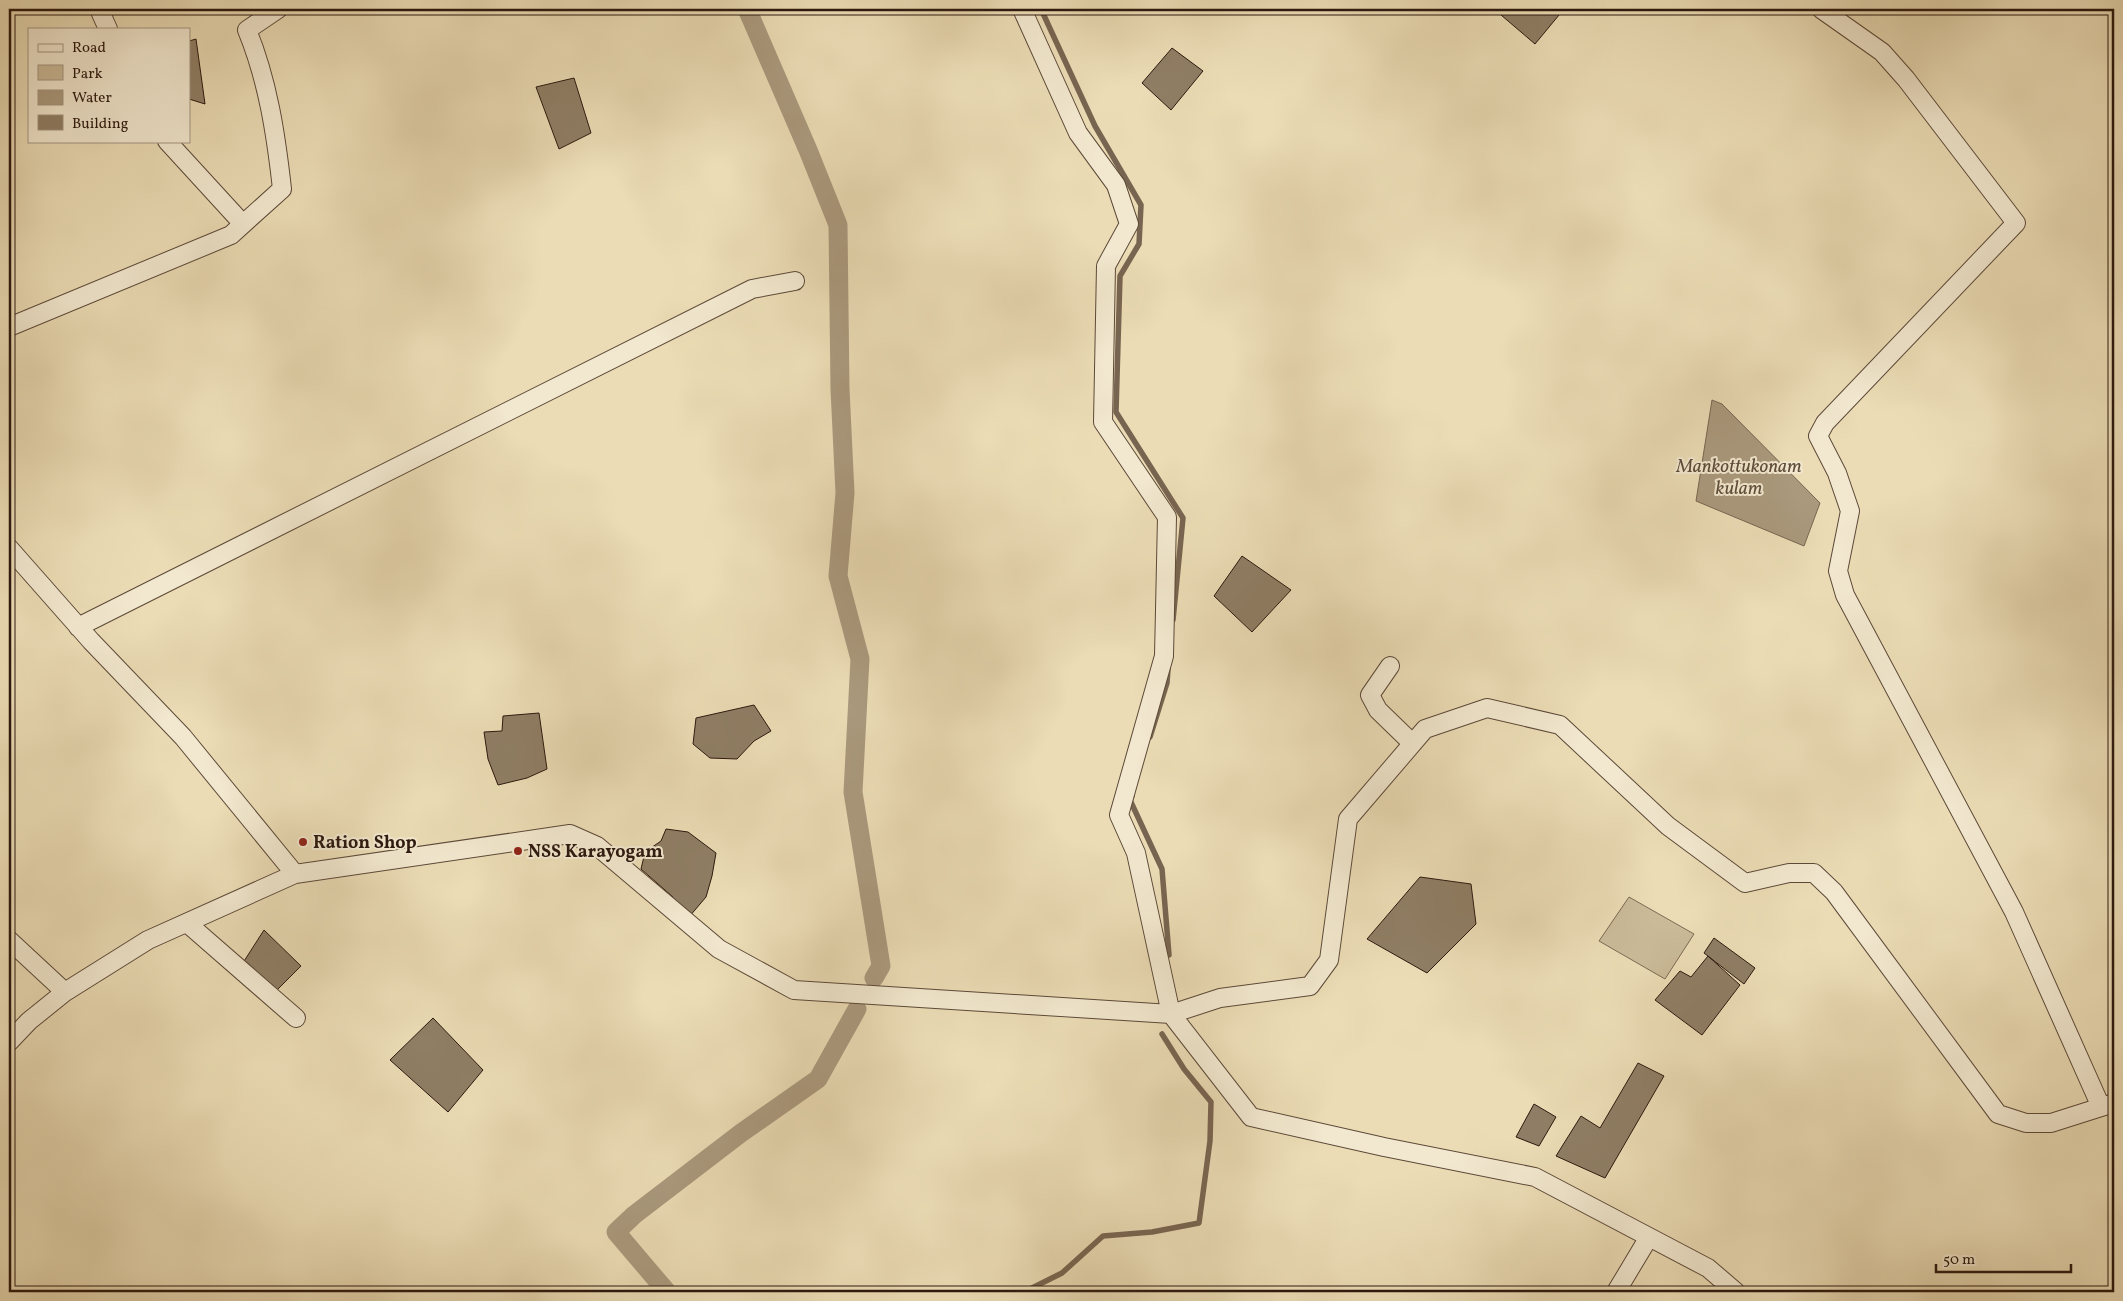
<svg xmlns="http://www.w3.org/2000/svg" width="2123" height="1301" viewBox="0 0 2123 1301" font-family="Vollkorn,serif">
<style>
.green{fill:#cbbb99;stroke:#7c6a54}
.water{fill:#aa997d;stroke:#786551}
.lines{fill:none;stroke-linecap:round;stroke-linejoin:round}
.stream{stroke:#786551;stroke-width:5.5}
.canal{stroke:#aa997d;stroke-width:19}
.building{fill:#8f7e65;stroke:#2c180f}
.minor-casing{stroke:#5c4938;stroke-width:20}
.minor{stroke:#f2e8cf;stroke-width:18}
.poi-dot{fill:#8f2418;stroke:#f2e8cf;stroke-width:2}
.labels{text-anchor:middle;stroke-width:4;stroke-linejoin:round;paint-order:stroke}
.poi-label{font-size:18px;font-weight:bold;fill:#2c180f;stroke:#f2e8cf;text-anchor:start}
.water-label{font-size:19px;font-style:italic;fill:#5e4c3b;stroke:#f2e8cf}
</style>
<rect width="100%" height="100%" fill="#ebdcb5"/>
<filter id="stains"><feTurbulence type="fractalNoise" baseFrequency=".004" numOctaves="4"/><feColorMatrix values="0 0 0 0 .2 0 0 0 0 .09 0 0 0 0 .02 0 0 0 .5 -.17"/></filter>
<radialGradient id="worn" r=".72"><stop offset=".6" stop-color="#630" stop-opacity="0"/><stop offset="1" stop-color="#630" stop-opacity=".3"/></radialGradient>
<path class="green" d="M1629,897l65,37 -29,45 -66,-38z"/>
<path class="water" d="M1712,400l10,4 98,99 -16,43 -108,-45z"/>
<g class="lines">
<path class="stream" d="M1041,9l54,117 46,79 -2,39 -19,32 -4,136 67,106 -10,102
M1150,737l17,-54 1,-14
M1132,796l-2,4 32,69 7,86
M1024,1292l38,-19 41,-37 49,-4 47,-9 11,-82 1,-39 -27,-33 -22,-35"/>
<path class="canal" d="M747,9l61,141 30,75 2,164 5,104 -7,83 22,83 -7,133 28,174 -7,12
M667,1292l-51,-60 18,-17 107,-82 77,-54 39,-70"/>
</g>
<path class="building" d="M1494,9h70l-29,35z
M196,39l9,65 -16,-5v-58z
M1172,48l31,23 -32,39 -29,-27z
M574,78l17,55 -32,16 -23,-62z
M1242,556l49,34 -39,42 -38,-36z
M754,705l17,26 -17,10 -17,18 -27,-1 -17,-14 3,-26z
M539,713l8,56 -20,9 -29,7 -10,-26 -4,-27 18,-1 1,-15z
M666,829l22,3 28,21 -4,23 -6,21 -17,20 -19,-17 3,-3 -32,-28 4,-17 16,-11z
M1420,877l51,7 5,40 -49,49 -60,-34z
M264,930l37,36 -28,28 -34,-25z
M1714,938l41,30 -11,16 -40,-31z
M1708,956l32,29 -38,50 -47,-35 25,-29 11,6z
M433,1018l50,52 -35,42 -58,-52z
M1638,1063l26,13 -59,102 -49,-22 25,-40 19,12z
M1534,1104l22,13 -17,29 -23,-9z"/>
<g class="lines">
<defs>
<path id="minor" d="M99,9l9,20
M1022,9l56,124 38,52 13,39 -23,42 -3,156 64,95 -3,139 -45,159 17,38 35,161 80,103 133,30 151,30 173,91 28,24
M1821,9l61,43 24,27 110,144 -191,200 -7,13 19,37 13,38 -12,60 7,24 169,317 87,195
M167,141l76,83
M9,327l222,-92 51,-46c-6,-54 -14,-108 -35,-159l31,-21
M9,548l82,93 92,96 112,137
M78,627l674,-338 43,-8
M1390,666l-20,29 8,15 34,33
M187,923l109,95
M9,940l56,52
M9,1042l20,-21 36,-29 83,-52 147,-66 275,-40 27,12 122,103 75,41 377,24 49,-16 90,-12 19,-26 19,-141 77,-90 62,-21 73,17 108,101 77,57 44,-10h25l20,19 164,222 28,9h25l63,-20
M1616,1292l33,-55"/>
</defs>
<use href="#minor" class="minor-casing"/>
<use href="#minor" class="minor"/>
</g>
<g class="poi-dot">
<circle cx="303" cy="842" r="5"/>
<circle cx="518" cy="851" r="5"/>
</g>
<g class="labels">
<g class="poi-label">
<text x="313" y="848">Ration Shop</text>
<text x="528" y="857">NSS Karayogam</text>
</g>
<g class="water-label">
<text x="1739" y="472">Mankottukonam<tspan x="1739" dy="22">kulam</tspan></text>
</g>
</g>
<rect width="2123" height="1301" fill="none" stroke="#ebdcb5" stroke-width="30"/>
<rect x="10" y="10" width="2103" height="1281" fill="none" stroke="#2c180f" stroke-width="2.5"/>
<rect x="15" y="15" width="2093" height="1271" fill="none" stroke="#2c180f"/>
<rect x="28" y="28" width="162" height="115" fill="#f2e8cf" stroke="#a39582"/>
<rect x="38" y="44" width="25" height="8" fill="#f2e8cf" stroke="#a39582"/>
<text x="72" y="52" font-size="15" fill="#2c180f">Road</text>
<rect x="38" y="65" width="25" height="15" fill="#cbbb99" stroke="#a39582"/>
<text x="72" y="78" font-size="15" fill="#2c180f">Park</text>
<rect x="38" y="90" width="25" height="15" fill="#aa997d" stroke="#a39582"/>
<text x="72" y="102" font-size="15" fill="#2c180f">Water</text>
<rect x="38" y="115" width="25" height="15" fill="#8f7e65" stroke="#a39582"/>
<text x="72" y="128" font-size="15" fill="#2c180f">Building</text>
<path d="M1936 1264v8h135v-8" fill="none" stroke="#2c180f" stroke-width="2.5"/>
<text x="1943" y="1264" font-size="15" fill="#2c180f" stroke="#f2e8cf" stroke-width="4" paint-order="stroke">50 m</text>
<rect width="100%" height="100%" filter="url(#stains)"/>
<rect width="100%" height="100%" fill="url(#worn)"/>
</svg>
